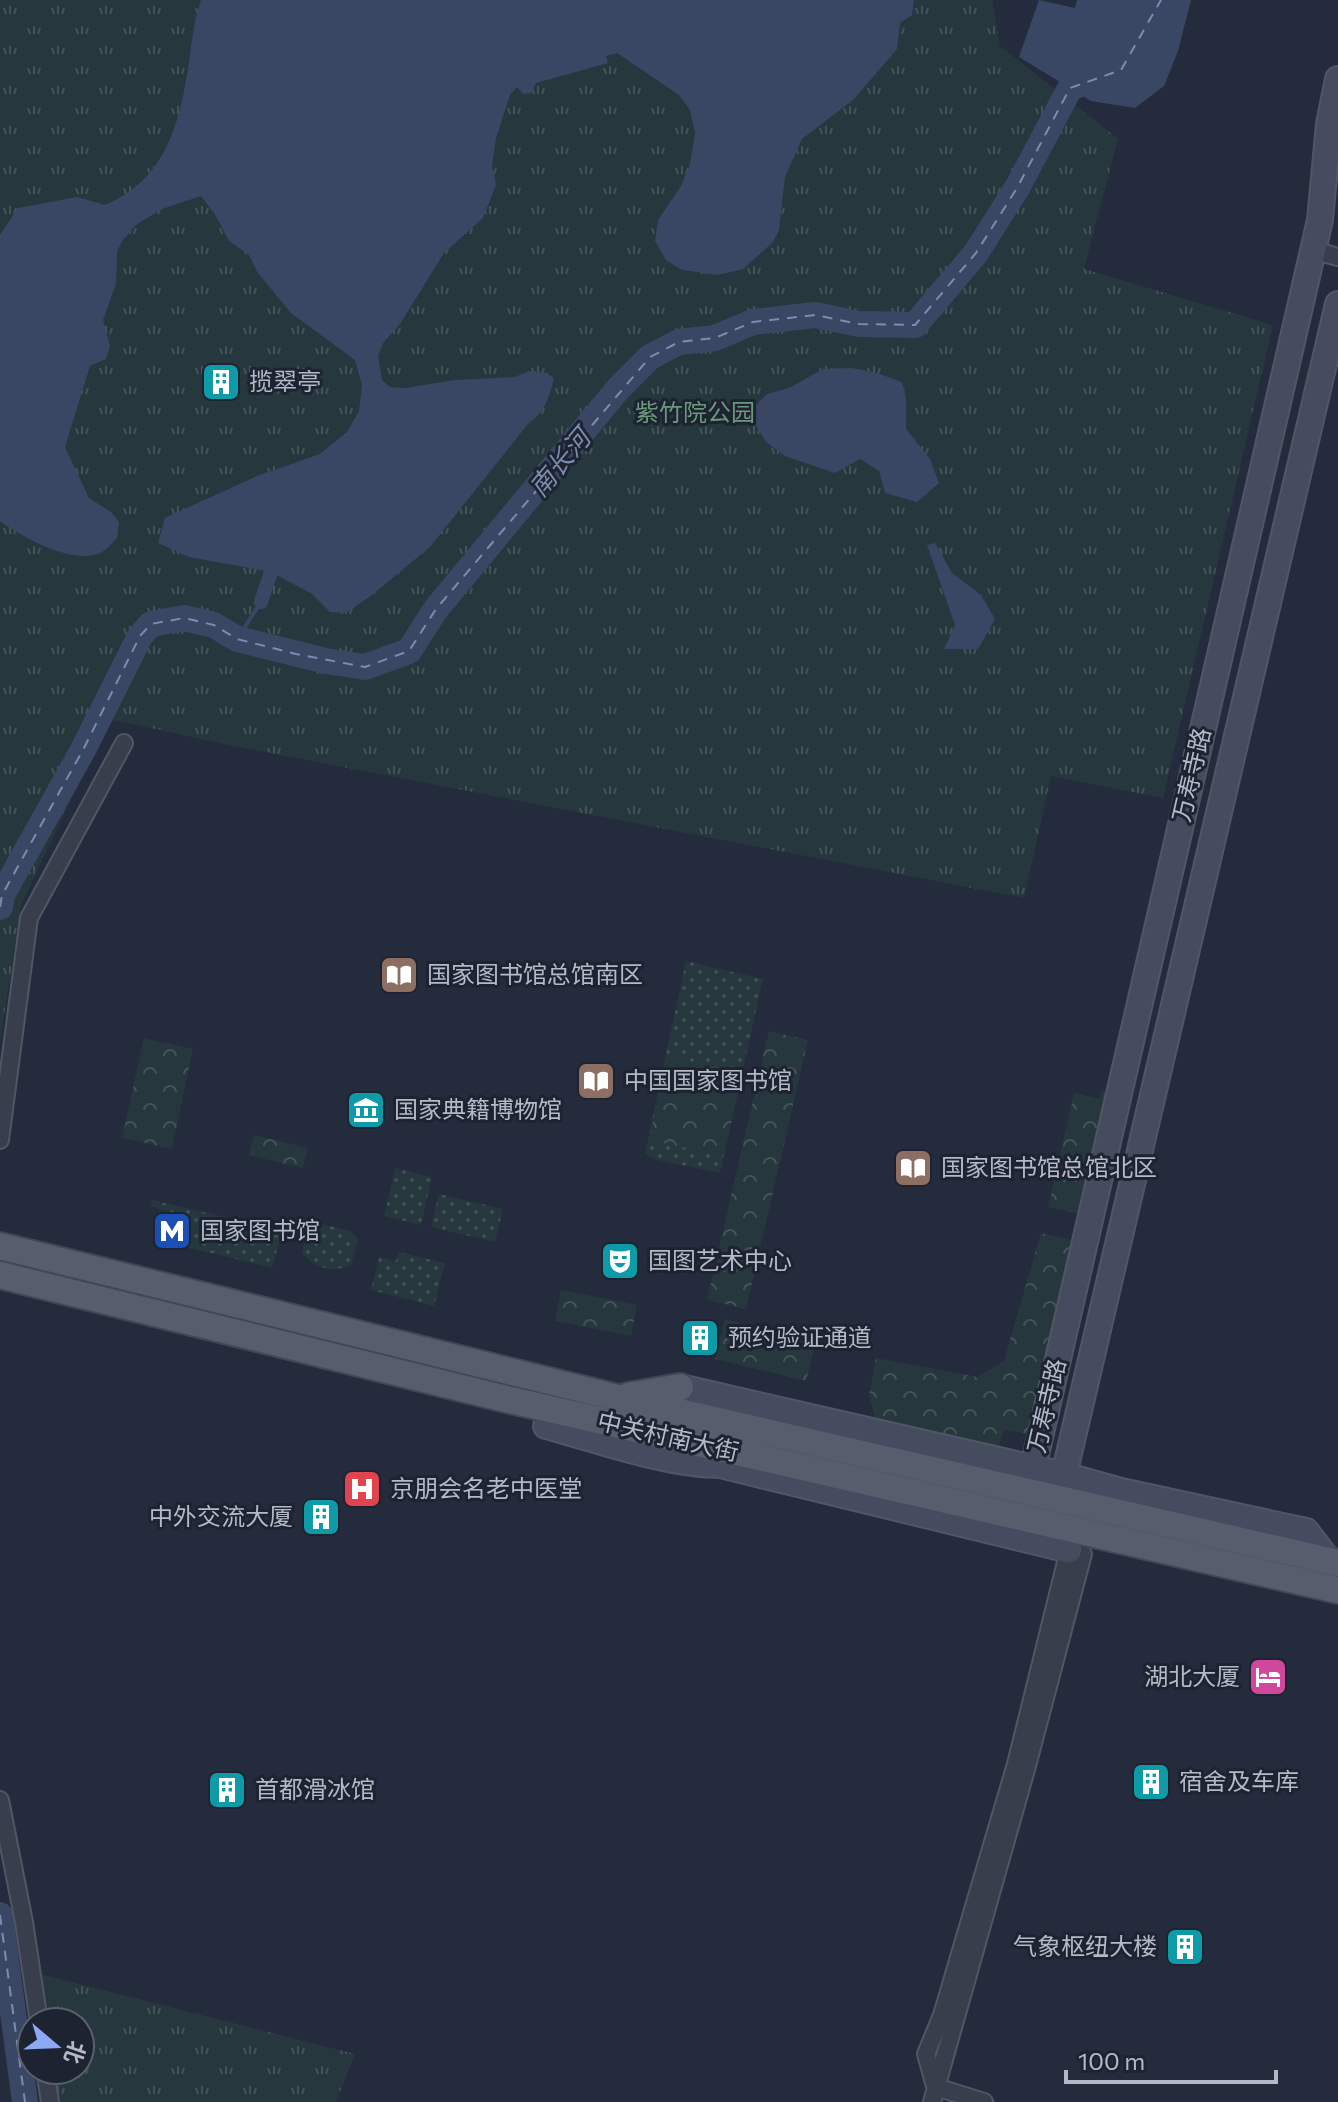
<svg xmlns="http://www.w3.org/2000/svg" width="1338" height="2102" viewBox="0 0 1338 2102" font-family="Commissioner,'Noto Sans SC',sans-serif">
<style>
.grass{fill:url(#grass-dots)}
.forest{fill:url(#forest-crowns)}
.park{fill:url(#park-tufts)}
.water{fill:#394764}
.lines{fill:none;stroke-linecap:round;stroke-linejoin:round}
.stream{stroke:#394764;stroke-width:4}
.canal{stroke:#394764;stroke-width:14}
.river{stroke:#394764;stroke-width:26}
.ferry{stroke:#7c8cae;stroke-width:2;stroke-dasharray:10 8;stroke-linecap:butt}
.street-casing{stroke:#505664;stroke-width:20}
.secondary-casing{stroke:#505664;stroke-width:28}
.primary-casing{stroke:#414755;stroke-width:30}
.street{stroke:#383e4c;stroke-width:16}
.secondary{stroke:#464c5f;stroke-width:24}
.primary{stroke:#565d6c;stroke-width:26}
.labels{text-anchor:middle;stroke-width:6;stroke-linejoin:round;paint-order:stroke}
.poi-label{font-size:24px;fill:#b3b9c7;stroke:#1d2331;text-anchor:start}
.park-label{font-size:24px;fill:#6b987a;stroke:#1d2331}
.street-label{font-size:24px;fill:#b3b9c7;stroke:#1d2331}
.water-label{font-size:26px;font-style:italic;fill:#7c8cae;stroke:#1d2331}
</style>
<defs>
<pattern id="grass-dots" width="8" height="8" patternUnits="userSpaceOnUse" patternTransform="scale(2)"><rect width="8" height="8" fill="#26383d"/><path d="M2 2h.1M6 6h.1" fill="none" stroke="#435358" stroke-width="1.8" stroke-linecap="round"/></pattern>
<pattern id="forest-crowns" width="20" height="18" patternUnits="userSpaceOnUse" patternTransform="scale(2)"><rect width="20" height="18" fill="#26383d"/><path d="M2 6a3 3 0 1 1 6 0M12 15a3 3 0 1 1 6 0" fill="none" stroke="#435358"/></pattern>
<pattern id="park-tufts" width="24" height="20" patternUnits="userSpaceOnUse" patternTransform="scale(2)"><rect width="24" height="20" fill="#26383d"/><path d="M3 7l-1-3M5 7V3M7 7l1-3M15 17l-1-3M17 17v-4M19 17l1-3" fill="none" stroke="#435358"/></pattern>
</defs>
<rect width="100%" height="100%" fill="#242b3c"/>
<path class="grass" d="M686,961l77,18 -43,194 -67,-14 -8,-6z
M395,1168l37,9 -11,48 -37,-9z
M439,1194l64,15 -8,33 -64,-15z
M152,1200l116,27 -1,6 14,3 -9,32 -110,-27 7,-29 -18,-6z
M321,1224l29,7 8,9 -7,25c-19,8 -35,4 -49,-12l5,-23z
M399,1252l46,11 -11,43 -63,-16 8,-33 17,4z"/>
<path class="forest" d="M769,1031l39,9 -62,269 -39,-9z
M144,1038l49,11 -21,100 -50,-11z
M668,1056l74,17 -18,83 -75,-16z
M1102,1090l13,3 -28,122 -39,-8 26,-114 26,6z
M254,1135l54,13 -5,20 -54,-13z
M1041,1233l40,9 -46,193 -31,-5 -8,24 -118,-26 -9,-32 7,-38 102,19 26,-16z
M561,1290l76,15 -6,31 -76,-15z
M725,1319l91,23 -10,39 -91,-22z"/>
<path class="park" d="M0,0h992l8,46 118,93 -34,130 189,56 -110,473 -112,-22 -27,122 -795,-153 -120,-26 -88,186 -21,138z
M40,1974l315,80 -19,48h-283l-3,-32h30v-48h-35z"/>
<path class="water" d="M201,0h713l-2,15 -12,8 -3,26 -43,50 -52,40 -17,38 -6,53 -6,12 -30,27 -25,6 -36,-5 -16,-10 -11,-19 3,-21 23,-34 9,-22 5,-31 -5,-23 -11,-15 -62,-42 -11,3 2,7 -72,20 -5,10 -8,1 -6,-7 -7,8 -14,43 -4,28 4,19 -13,33 -39,35 -44,71 -17,19 -5,13 4,24 8,7 15,1 50,-8 60,-3 14,-6 18,2 7,5c-5,20 -9,34 -26,46l-98,123 -58,48 -26,18 -16,-1 -18,-18 -41,-22 -82,-15 -31,-14 7,-25 92,-42 63,-22 27,-22 12,-21 3,-26 -7,-25 -64,-47 -33,-40 -9,-18 -20,-14 -15,-28 -13,-17 -39,13 -25,15 -15,17 -5,11 -1,32 -13,36 7,26 -4,13 -16,7 -25,81 24,51 22,14 8,10 -2,16c-5,5 -12,14 -19,16 -29,9 -74,-16 -98,-33v-286l18,-27 59,-11 28,8c62,-26 75,-83 84,-143 3,-21 5,-42 12,-62z
M1039,0l36,8 2,-8h114l-13,51 -14,35 -29,22 -44,-7 -72,-44z
M852,368l25,5 25,9 4,16v31l24,30 9,24 -22,19 -32,-9 -6,-22 -19,-12 -25,14 -50,-17 -19,-14 -18,-29 19,-19 22,-6 34,-19z
M935,543l17,30 29,22 14,24 -17,30h-34l11,-24 -28,-80z"/>
<g class="lines">
<path class="stream" d="M237,639l24,-37"/>
<path class="canal" d="M261,602l10,-30
M0,893l2,2"/>
<path class="river" d="M0,907l2,-12 82,-147 56,-112 11,-12 33,-6 30,7 23,14 89,22 39,6 44,-16 27,-42 182,-220 32,-32 29,-15 36,-4 38,-16 62,-7 44,9 56,1 61,-72 41,-65 53,-100 33,-12
M0,1915l25,187"/>
<path class="ferry" d="M0,907l2,-12 82,-147 56,-112 11,-12 33,-6 30,7 23,14 59,15 69,13 44,-16 27,-42 214,-252 29,-15 36,-4 38,-16 62,-7 44,9 56,1 61,-72 41,-65 53,-100 51,-18 40,-70
M0,1915l25,187"/>
<defs>
<path id="street" d="M1313,250l25,7
M0,1140l29,-222 95,-175
M0,1800l24,122 15,100
M45,2070l5,32
M935,2086l-9,-32 16,-39 74,-251 53,-214
M936,2087l48,15
M932,2102l95,-336 56,-212"/>
<path id="secondary" d="M680,1387l384,88 57,16 185,40 24,31
M546,1426c52,14 121,39 174,39l349,85
M1075,1520l-11,-45 274,-1171
M1069,1550l-36,-82 287,-1248 9,-96 9,-45"/>
<path id="primary" d="M0,1246l618,152 720,165
M0,1275l502,123 836,192
M628,1396l52,-9"/>
</defs>
<use href="#street" class="street-casing"/>
<use href="#secondary" class="secondary-casing"/>
<use href="#primary" class="primary-casing"/>
<use href="#street" class="street"/>
<use href="#secondary" class="secondary"/>
<use href="#primary" class="primary"/>
</g>
<defs>
<symbol id="building-square" viewBox="-11 -11 22 22"><rect x="-9" y="-9" width="18" height="18" rx="4" fill="#0f9aa8" stroke="#1d2331"/><path d="M-4-6H4V6H1V3H-1V6H-4ZM-2.5-4.3h1.7v1.8h-1.7ZM.8-4.3h1.7v1.8H.8ZM-2.5-1h1.7V.8h-1.7ZM.8-1h1.7V.8H.8Z" fill="#fff"/></symbol>
<symbol id="library-square" viewBox="-11 -11 22 22"><rect x="-9" y="-9" width="18" height="18" rx="4" fill="#8d6e63" stroke="#1d2331"/><path d="M-6-4Q-3-5.5-.7-3.5V5Q-3 3-6 4ZM6-4Q3-5.5 .7-3.5V5Q3 3 6 4Z" fill="#fff"/></symbol>
<symbol id="museum-square" viewBox="-11 -11 22 22"><rect x="-9" y="-9" width="18" height="18" rx="4" fill="#0f9aa8" stroke="#1d2331"/><path d="M0-6L6-3V-2H-6V-3ZM-5-1h2V3h-2ZM-1-1h2V3h-2ZM3-1h2V3H3ZM-6 4H6V6H-6Z" fill="#fff"/></symbol>
<symbol id="metro-square" viewBox="-11 -11 22 22"><rect x="-9" y="-9" width="18" height="18" rx="4" fill="#1a4fb4" stroke="#1d2331"/><path d="M-5.5 5V-5H-3L0 0L3-5H5.5V5H3V-.5L0 4L-3-.5V5Z" fill="#fff"/></symbol>
<symbol id="theatre-square" viewBox="-11 -11 22 22"><rect x="-9" y="-9" width="18" height="18" rx="4" fill="#0f9aa8" stroke="#1d2331"/><path d="M-5-5.5Q0-4 5-5.5V0Q5 5 0 6Q-5 5-5 0ZM-3.3-2.5H-1v1.5H-3.3ZM1-2.5H3.3v1.5H1ZM-2.8 1Q0 5.5 2.8 1Z" fill="#fff"/></symbol>
<symbol id="hospital-square" viewBox="-11 -11 22 22"><rect x="-9" y="-9" width="18" height="18" rx="4" fill="#e0444e" stroke="#1d2331"/><path d="M-5-5h3v3.5h4V-5h3V5h-3V1.5h-4V5h-3Z" fill="#fff"/></symbol>
<symbol id="hotel-square" viewBox="-11 -11 22 22"><rect x="-9" y="-9" width="18" height="18" rx="4" fill="#d1479c" stroke="#1d2331"/><path d="M-6-4.5h1.5V1H6V5H4.5V3h-9V5H-6ZM-4 0a1.8 1.8 0 1 1 3.6 0ZM.5 0V-2.5h3Q6-2.5 6 0Z" fill="#fff"/></symbol>
</defs>
<g fill-rule="evenodd">
<use href="#building-square" x="199" y="360" width="44" height="44"/>
<use href="#library-square" x="377" y="953" width="44" height="44"/>
<use href="#library-square" x="574" y="1059" width="44" height="44"/>
<use href="#museum-square" x="344" y="1088" width="44" height="44"/>
<use href="#library-square" x="891" y="1146" width="44" height="44"/>
<use href="#metro-square" x="150" y="1209" width="44" height="44"/>
<use href="#theatre-square" x="598" y="1239" width="44" height="44"/>
<use href="#building-square" x="678" y="1316" width="44" height="44"/>
<use href="#hospital-square" x="340" y="1467" width="44" height="44"/>
<use href="#building-square" x="299" y="1495" width="44" height="44"/>
<use href="#hotel-square" x="1246" y="1655" width="44" height="44"/>
<use href="#building-square" x="1129" y="1760" width="44" height="44"/>
<use href="#building-square" x="205" y="1768" width="44" height="44"/>
<use href="#building-square" x="1163" y="1925" width="44" height="44"/>
</g>
<g class="labels">
<g class="poi-label">
<text x="249" y="390">揽翠亭</text>
<text x="427" y="983">国家图书馆总馆南区</text>
<text x="624" y="1089">中国国家图书馆</text>
<text x="394" y="1118">国家典籍博物馆</text>
<text x="941" y="1176">国家图书馆总馆北区</text>
<text x="200" y="1239">国家图书馆</text>
<text x="648" y="1269">国图艺术中心</text>
<text x="728" y="1346">预约验证通道</text>
<text x="390" y="1497">京朋会名老中医堂</text>
<text x="293" y="1525" text-anchor="end">中外交流大厦</text>
<text x="1240" y="1685" text-anchor="end">湖北大厦</text>
<text x="1179" y="1790">宿舍及车库</text>
<text x="255" y="1798">首都滑冰馆</text>
<text x="1157" y="1955" text-anchor="end">气象枢纽大楼</text>
</g>
<g class="park-label">
<text x="695" y="421">紫竹院公园</text>
</g>
<g class="street-label">
<text transform="translate(1192 775) rotate(-77)" y="8">万寿寺路</text>
<text transform="translate(1047 1406) rotate(-77)" y="8">万寿寺路</text>
<text transform="translate(668 1437) rotate(13)" y="8">中关村南大街</text>
</g>
<g class="water-label">
<text transform="translate(560 463) rotate(-50)" y="9">南长河</text>
</g>
</g>
<g transform="translate(56 2046) rotate(109)"><circle r="38" fill="#1d2331" stroke="#595f6d" stroke-width="2"/>
<path d="M0-6L14 30L0 20L-14 30Z" fill="#8ba9f4"/>
<text y="-12" font-size="22" font-weight="bold" text-anchor="middle" fill="#b3b9c7">北</text>
</g>
<path d="M1066 2070v12h210v-12" fill="none" stroke="#b3b9c7" stroke-width="4"/>
<text x="1078" y="2070" font-size="24" fill="#b3b9c7" stroke="#1d2331" stroke-width="6" paint-order="stroke">100 m</text>
</svg>
